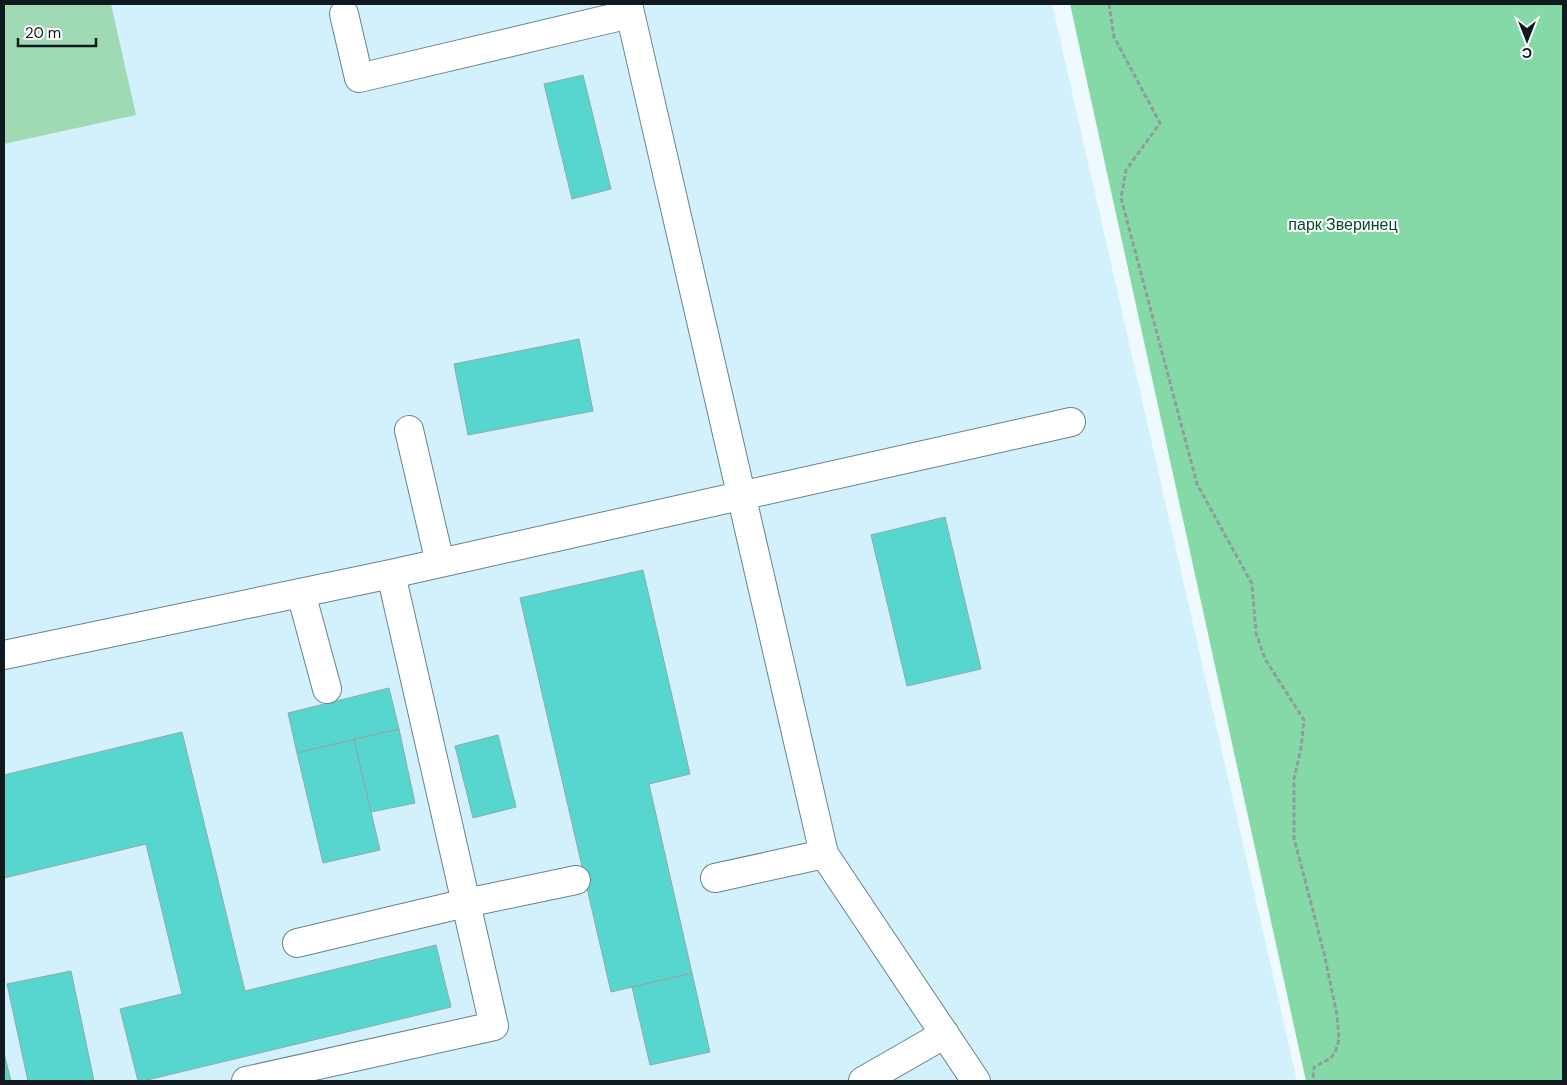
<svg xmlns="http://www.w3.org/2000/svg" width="1567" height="1085" viewBox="0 0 1567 1085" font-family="'DM Sans',sans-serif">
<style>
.built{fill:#d3f1fd}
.green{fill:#a0dab5}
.forest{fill:#84d9a6}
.building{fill:#57d6d0;stroke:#8daba9}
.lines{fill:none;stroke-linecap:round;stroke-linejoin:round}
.minor-casing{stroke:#69828d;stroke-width:30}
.path{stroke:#919ca0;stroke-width:3;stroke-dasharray:5 2.5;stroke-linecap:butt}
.minor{stroke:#fff;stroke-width:28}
.labels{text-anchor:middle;stroke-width:4;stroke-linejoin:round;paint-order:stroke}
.park-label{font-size:16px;fill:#024929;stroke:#fff}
</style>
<rect width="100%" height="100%" fill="#effaff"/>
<path class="built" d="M4,4h1048l245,1077h-1293z"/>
<path class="green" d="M4,4h107l25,111 -132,29z"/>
<path class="forest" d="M1070,4h493v1077h-257z"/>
<path class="building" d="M583,75l28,114 -39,10 -28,-115z
M579,339l14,72 -125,24 -14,-71z
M945,517l36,152 -74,17 -36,-151z
M643,570l47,204 -41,10 43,189 -81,19 -91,-394z
M389,688l10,41 -102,24 -9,-40z
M399,729l16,74 -44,9 -17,-73z
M182,732l63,259 191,-46 15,62 -308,74h-5l-18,-72 62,-15 -36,-150 -142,34v-103z
M498,735l18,72 -43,11 -18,-72z
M354,739l26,111 -57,13 -26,-110z
M71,971l23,110h-66l-21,-97z
M692,973l18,79 -60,13 -18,-78z
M4,1053l7,28h-7z"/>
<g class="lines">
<defs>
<path id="minor" d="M628,4l196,850 152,227
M344,14l15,64 271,-64
M409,430l31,133
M301,593l26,96
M4,655l387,-81 680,-152
M715,878l109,-24
M297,943l169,-40 110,-23
M246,1081l248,-55 -103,-452
M863,1081l82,-47"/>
</defs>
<use href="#minor" class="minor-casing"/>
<path class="path" d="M1109,4l5,33 46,86 -34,47 -5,28 76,286 55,100 4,49 9,26 39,61 -3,28 -7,31v59l30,115 13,62 2,24 -3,11 -5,8 -17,9 -1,14"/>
<use href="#minor" class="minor"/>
</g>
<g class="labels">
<g class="park-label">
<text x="1343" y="230">парк Зверинец</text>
</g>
</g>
<rect width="1567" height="1085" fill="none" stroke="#101a1e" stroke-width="10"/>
<g transform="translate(1527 40) rotate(180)" stroke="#ffffff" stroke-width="4" paint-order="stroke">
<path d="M0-4L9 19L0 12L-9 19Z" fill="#101a1e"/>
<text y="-8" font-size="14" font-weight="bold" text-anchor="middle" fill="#101a1e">С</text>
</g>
<path d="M18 38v8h78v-8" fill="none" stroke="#101a1e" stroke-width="2.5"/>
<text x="25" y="38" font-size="15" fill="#101a1e" stroke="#ffffff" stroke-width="4" paint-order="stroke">20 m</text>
</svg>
